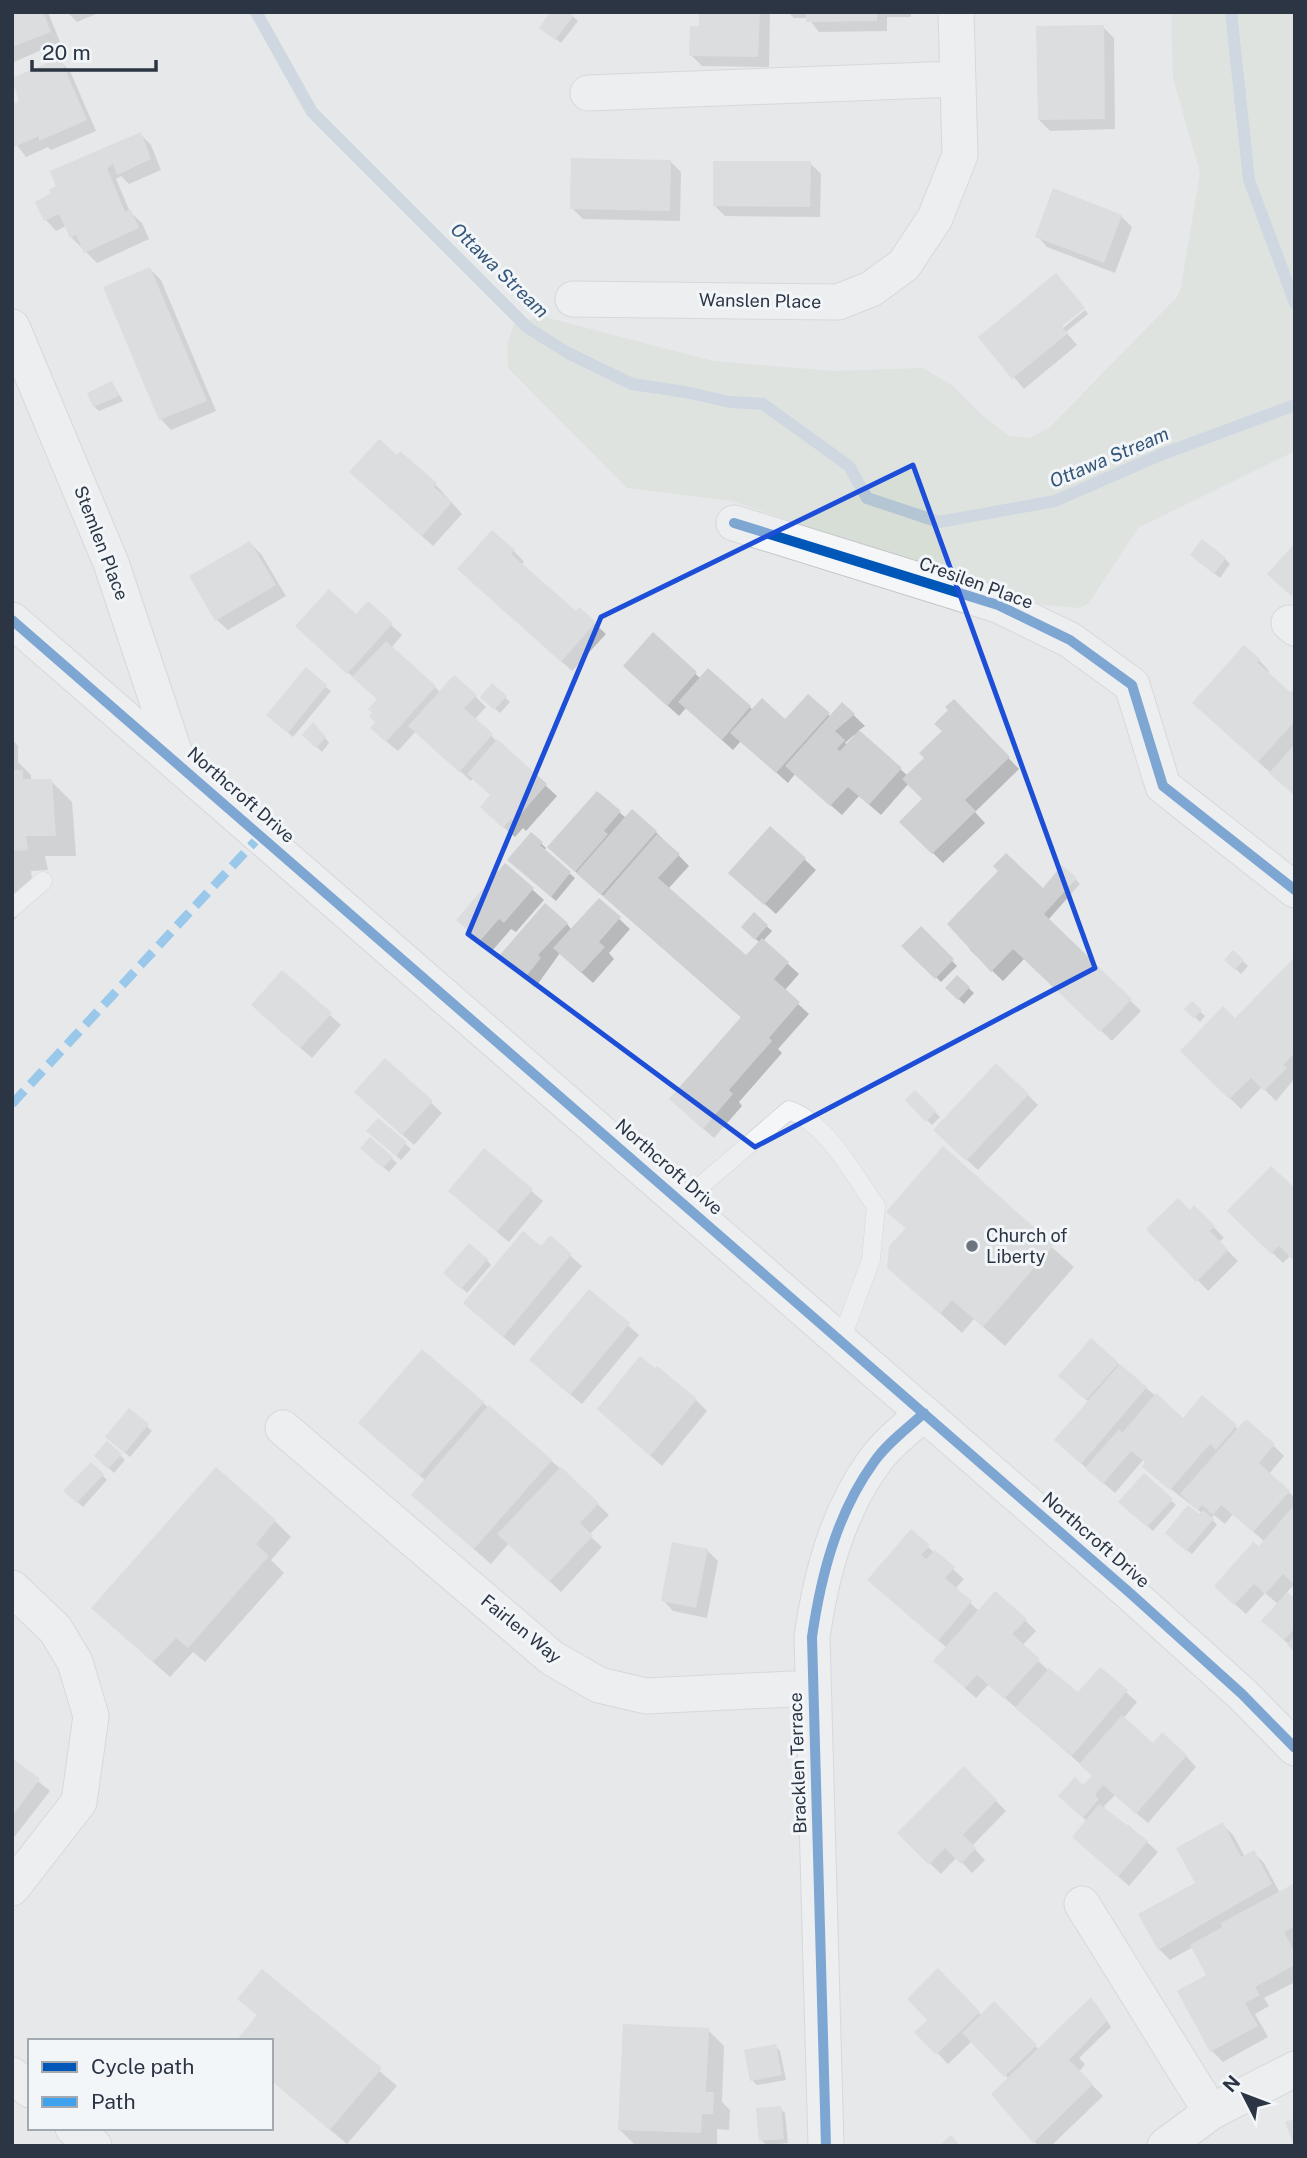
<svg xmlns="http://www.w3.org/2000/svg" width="1307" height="2158" viewBox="0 0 1307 2158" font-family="'Public Sans',sans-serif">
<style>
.green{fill:#d7ded6}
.shadow{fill:#0003;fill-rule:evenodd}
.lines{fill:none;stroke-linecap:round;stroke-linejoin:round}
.stream{stroke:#b4c5d4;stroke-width:12}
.building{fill:#ced0d2}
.lane-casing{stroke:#c4c6c8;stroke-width:19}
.street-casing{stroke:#c4c6c8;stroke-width:37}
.lane{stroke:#f5f6f7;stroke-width:18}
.street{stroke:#f5f6f7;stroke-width:35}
.quiet{stroke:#3ea3ec;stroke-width:9;stroke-dasharray:18 9;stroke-linecap:butt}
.cycleway-casing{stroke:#f3f6f9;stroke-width:15}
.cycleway{stroke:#0057b8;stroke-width:10}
.marked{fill:none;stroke:#1d4ed8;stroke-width:5;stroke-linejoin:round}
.poi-dot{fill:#6c747e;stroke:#f3f6f9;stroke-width:2.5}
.labels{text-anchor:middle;stroke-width:6;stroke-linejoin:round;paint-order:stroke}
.street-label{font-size:18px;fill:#2b3544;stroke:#f3f6f9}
.poi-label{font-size:18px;fill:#2b3544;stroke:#f3f6f9;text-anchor:start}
.water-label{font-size:19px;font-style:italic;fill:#345679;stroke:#f3f6f9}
</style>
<rect width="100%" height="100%" fill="#e6e8ea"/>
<path class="green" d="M1171,12h124v439l-157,77 -49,75 -9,5 -46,-4 -302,-103 -105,-13 -119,-120 -1,-22 7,-22 27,-8 172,45 120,10 90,-3 29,17 31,31 26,20 21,2 20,-11 127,-130 4,-10 19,-114 -27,-94z"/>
<path class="shadow" d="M12,12h36l12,30 -46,20z
M67,12h34l-24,10z
M553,12h15l10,9 -17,22 -20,-16z
M701,12h69l-1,55 -67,-1 -11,-11 9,-27z
M788,12h123v5h-24v14l-68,1 -11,-14h-14z
M1103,27l11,11 1,91 -65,2 -11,-11z
M59,60l11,11 26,60 -45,19 -3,-3 -22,10 -14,-18v-33l9,-4 -9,-22z
M140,134l11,11 10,25 -32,14 -8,-8 -5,3 14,33 12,11 7,16 -52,24 -26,-26 -5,-11 -10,5 -10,-11 7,-26 5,-7z
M671,162l10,10 -1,49 -97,-2 -11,-11z
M810,163l11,11 -1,43 -95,-1 -11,-11z
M1121,216l11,11 -17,46 -68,-26 -10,-11z
M150,269l11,11 55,131 -45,19 -10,-11 -56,-131z
M1085,310l3,4 -22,18 11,13 -53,44 -44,-52 81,-12 2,3z
M112,383l11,18 -24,10 -5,-5z
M362,483l74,2 26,29 -29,32z
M250,543l11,11 25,42 -58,34 -11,-10z
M514,551l10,11 -3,3 55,48 3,-4 27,25 -34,37 -102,-92z
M1225,559l5,5 -10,14 -23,-18z
M368,603l34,32 -11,13 49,44 35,4 11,11 -12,13 83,76 -31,35 -3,-3 -8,9 -22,-19 -1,-23 -19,-17 -2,3 -55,-50 -18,20 -15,-12 -6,-16 2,-23 -71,-63 48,-21z
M653,635l48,44 7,-8 45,39 32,11 23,-25 23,21 11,-13 23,22 -7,5 50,45 19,-18 17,-27 10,-30 65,68 -44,43 10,11 -42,40 -41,-41 23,-23 -16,-16 -28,32 -22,-19 -17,19 -47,-41 -7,9 -47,-42 -8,9 -47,-42 -7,8 -43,-39zM854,735l1,1 -7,9 -3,-2z
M1259,660l10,11 -2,2 23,21 5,-2v103l-90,-81z
M492,685l18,17 -10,11 -18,-16z
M326,687l5,4 -38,46 -20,-17z
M314,724l15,19 -7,9 -18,-17z
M12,739l6,7v16l13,13v6h20l21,21 4,54h-31l3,14 -17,1 3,27 -22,24z
M597,793l29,25 30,14 33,34 -21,23 78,69 14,-15 -17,-16 11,-12 18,16 -9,10 36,33 -15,17 25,23 -31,35 4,4 -43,49 3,4 -28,32 -32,-28 60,-92 -182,-160z
M771,828l45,42 -40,44 -35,-31z
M531,834l15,14 -2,3 31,27 -19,23 -42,-37z
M505,865l39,35 -28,32 -5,-3 -19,22 -23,-20z
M1075,879l5,5 -32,36 93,91 -29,30 -87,-83 -22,23 -33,-31 73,-60z
M599,900l31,29 -21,24 5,6 -21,24 -33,-30 -25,35 -24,-21 56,-43 5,6z
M921,929l36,37 -16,16 -38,-36z
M1234,953l14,13 -7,8 -14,-14z
M1295,961v117l-19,23 -14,-14 -21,22 -59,-58 53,-31z
M957,977l17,16 -10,11 -17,-16z
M1192,1004l13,12 -5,6 -14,-13z
M330,1015l11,10 -29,33 -48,-42z
M385,1060l57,53 -28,32 -47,-42z
M915,1092l25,25 -8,8 -25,-25z
M1028,1095l10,10 -60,65 -32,-29z
M378,1120l33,29 -10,11 -27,-24z
M370,1139l27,24 -8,9 -22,-19z
M484,1151l59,50 -34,41 -48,-40z
M963,1168l111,99 -69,79 -31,-27 -12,14 -73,-66 18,-38 -19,-17z
M1295,1189l-4,66 -8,8 -54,-52z
M1205,1218l19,20 -5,4 19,19 -30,30 -59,-62z
M550,1238l32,28 -68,80 -38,-33z
M487,1260l4,5 -24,28 -21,-20z
M589,1291l50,44 -57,69 -40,-33z
M1091,1341l93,79 19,-22 36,32 35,16 10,10 -15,18 26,24v86l-9,9 9,8v49l-27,-24 10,-22 -13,-11 -19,21 -19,-17 38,-55 -32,-28 -8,10 -11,-9 -3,3 6,7 -25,29 -20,-16 30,-25 -47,-36 -12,-17 -28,33 -48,-42 22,-49 -18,-15z
M696,1400l11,11 -45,55 -52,-46z
M483,1403l78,66 48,46 -20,20 13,12 -41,45 -52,-49 -18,21 -61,-53 -4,-30 -49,-42z
M147,1426l5,5 -22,26 -18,-15z
M108,1444l17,16 -11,13 -18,-17z
M91,1464l16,16 -24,27 -17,-16z
M1144,1476l32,29 -23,26 -27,-24z
M275,1521l16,16 -20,23 13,13 -79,89 -12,-10 -23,25 -60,-53z
M928,1547l36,32 -9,10 25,23 45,8 11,11 -14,15 27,25 29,23 22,-25 37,33 -14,17 31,26 32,11 10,11 -48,56 -33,-28 -11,11 3,7 18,15 3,-3 30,27 -29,34 -44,-39 2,-26 -16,-14 23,-31 -105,-92 -13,14 -29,-26v-24l-67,-58z
M707,1550l11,11 -11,57 -34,-7 -10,-11z
M12,1760l38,31 -38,49z
M964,1769l42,42 -34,35 13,14 -13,13 -15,-16 -16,17 -42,-41z
M1222,1824l11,11 12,22 9,-4 10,10 16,30 15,-8v97l-31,16 5,8 -14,8 13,23 -45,25 -11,-11 -4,-76 -15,-28 -23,13 -11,-11 38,-65z
M263,1971l134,115 -50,58 -76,-64v-39l-12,-25z
M938,1971l44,45 12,-12 45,46 52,-51 5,5 15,23 -32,31 6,6 -6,8 24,24 -52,50h-13l-4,-5 -25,-62 -37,-38 -24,23 -31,-32 13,-12z
M708,2030l16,16 -2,56 8,8 -1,20 -12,-1v17l-82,-1 -16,-16z
M775,2046l5,5 6,29 -29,5 -5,-5z
M780,2108l5,5 3,30 -22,2 -5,-5z"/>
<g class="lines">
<path class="stream" d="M256,12l56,100 216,216 40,25 64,31 53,8 45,10 33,2 86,62 18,32 72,24 116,-21 105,-46 135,-50
M1231,12l18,168 46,123"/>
</g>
<path class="building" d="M12,12h31l8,20 -39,15z
M550,12l24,3 -19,25 -16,-12z
M699,12h61l-2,45 -69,-1 1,-30h9z
M806,12h71v9l-71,1z
M1104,25l1,94 -67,1 -2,-94z
M60,58l27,62 -48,21v-5l-25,11 -2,-43 7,-3 -7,-23z
M141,132l10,27 -34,16 -4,-11 -6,4 18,44 6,-2 8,18 -55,25 -8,-18 -6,3 -11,-24 -15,7 -9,-19 16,-9 -2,-3 7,-4 -6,-15z
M571,158l100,2 -1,51 -100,-2z
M713,161h98l-1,46 -97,-1z
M1053,188l69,27 -18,48 -69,-26z
M150,267l57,134 -48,19 -56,-133z
M1056,273l29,35 -24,19 7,6 -56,46 -34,-42z
M112,381l7,15 -26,11 -6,-14z
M379,439l18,16 3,-4 37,32 -3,4 18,15 -30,34 -73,-64z
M492,530l23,20 -4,4 65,57 3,-4 17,15 -35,40 -104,-93z
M1202,539l24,19 -12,16 -24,-19z
M250,541l26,44 -61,36 -26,-45z
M1295,543v48l-4,5 -24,-22z
M329,589l27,25 12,-13 25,22 -46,51 -52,-48z
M653,632l44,40 -30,34 -44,-40z
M386,641l50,45 -50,56 -16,-14 5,-6 -6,-6 3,-3 -4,-4 9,-10 -25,-22z
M1244,645l16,14 -3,3 33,30 5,-2v31l-37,41 -66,-59z
M306,667l21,18 -39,48 -22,-18z
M708,668l43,38 -29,34 -44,-38z
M454,675l23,20 -13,13 29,26 -34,38 -51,-46z
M492,683l15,13 -13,14 -14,-13z
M808,694l22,19 -54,60 -46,-40 32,-35 23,21z
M954,699l56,58 -45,43 11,11 -44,43 -33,-32 23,-23 -20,-20 22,-21 -5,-5 23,-22 -8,-7 14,-14 -3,-3z
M842,702l13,12 -20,17 10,9 -8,9 3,2 19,-21 43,38 -33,37 -21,-18 -18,19 -45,-40z
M313,722l13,15 -10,11 -14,-13z
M497,739l50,45 -33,38 -3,-3 -8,9 -23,-21 10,-12 -23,-21z
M1295,744v52l-26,-23z
M12,770h11v9h29l4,57h-30l2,14 -16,1z
M597,791l24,20 -17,20 4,3 -33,38 -28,-25z
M632,809l25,22 -56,64 -25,-22z
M770,826l36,32 -42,47 -36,-32z
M531,832l12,10 -3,3 31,27 -20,25 -44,-37z
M657,834l23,20 -22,24 88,77 16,-17 27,24 -15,17 26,23 -31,36 3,3 -43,49 4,4 -30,35 -34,-30 72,-82 -138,-121z
M1006,853l37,35 19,-23 15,13 -33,36 88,85 -32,33 -87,-83 -22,23 -44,-48 51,-53 -5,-5z
M505,863l29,25 -30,35 -5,-4 -19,22 -24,-21z
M599,898l22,19 -22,25 6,5 -24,26 -28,-25z
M545,903l23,20 -30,32 3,3 -17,21 -26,-22z
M754,912l14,13 -13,15 -14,-13z
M921,926l33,33 -19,20 -34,-33z
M1233,950l11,10 -9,10 -11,-10z
M1295,957v96l-12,12 4,3 -23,23 -13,-13 -22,21 -49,-48 43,-45 12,12z
M282,970l50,43 -32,35 -49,-43z
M957,975l13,12 -12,13 -13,-12z
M1192,1001l10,9 -8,9 -10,-10z
M385,1058l48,43 -31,34 -48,-43z
M996,1063l33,31 -63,67 -33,-31z
M915,1090l21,21 -10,11 -21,-22z
M378,1118l29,24 -11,14 -30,-25z
M370,1137l23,20 -10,11 -23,-20z
M943,1146l111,99 -71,82 -31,-27 -12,14 -53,-46 2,-22 17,-18 -20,-16z
M484,1148l49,41 -36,43 -49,-41z
M1271,1166l24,22v74l-16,-16 -8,8 -44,-43z
M1178,1198l12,12 4,-5 21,21 -5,5 18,19 -32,32 -50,-53z
M523,1231l18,15 9,-11 22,19 -69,83 -40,-34z
M469,1243l19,16 -27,30 -18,-16z
M589,1289l41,34 -60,72 -41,-35z
M1091,1338l28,25 -33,37 -28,-24z
M422,1349l62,53 -65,74 -61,-53z
M640,1356l15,12 2,-2 40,33 -47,57 -53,-47z
M1120,1364l27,23 -66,77 -27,-24z
M1156,1393l27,25 19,-23 35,30 -21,25 -6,-6 -40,46 -28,-23 3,-5 -14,-11 -28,33 -18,-16 34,-39 3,4z
M489,1405l63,55 -78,89 -63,-54z
M129,1408l20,16 -24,29 -20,-16z
M1246,1419l29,25 -16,19 31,28 -37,41 -32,-27 -8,10 -11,-10 -4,5 -18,-16z
M107,1441l15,13 -14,15 -14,-13z
M91,1462l13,12 -27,29 -14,-12z
M216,1467l60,53 -20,24 13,12 -81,92 -12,-10 -23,24 -62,-54z
M561,1467l38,36 -19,20 13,13 -44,46 -52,-48z
M1144,1473l29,26 -26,28 -29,-25z
M1295,1504v81l-12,-11 -18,20 -11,-10 -20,21 -20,-19 39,-44 6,4z
M1188,1505l11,9 4,-4 11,9 -28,32 -21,-18z
M911,1529l19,16 -9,10 5,4 9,-9 20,17 -10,11 27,23 -34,40 -71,-61z
M672,1542l36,7 -12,59 -35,-7z
M995,1591l32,28 -15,15 28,25 -36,40 -27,-24 -12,13 -32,-27z
M1287,1592l8,6v30l-11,12 -23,-19z
M1295,1635v17l-8,-7z
M1100,1667l28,23 -56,66 -57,-48 34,-40 29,24z
M1122,1715l31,28 9,-11 25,23 -51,59 -33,-29 -8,10 4,4 -16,19 -25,-22 17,-19 8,8 9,-9 -13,-12z
M12,1758l28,21 -28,37z
M964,1766l33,34 -34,35 13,13 -15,16 -16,-16 -16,17 -32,-32z
M1099,1804l49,37 -30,36 -46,-40z
M1223,1822l18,35 13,-7 18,34 -114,66 -20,-36 57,-31 -19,-35z
M1295,1883v43l-11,6 11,21v12l-40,22 5,8 -15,8 13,23 -48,26 -33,-61 29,-16 -16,-30 32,-18 -1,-4z
M938,1968l42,44 -44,43 -22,-23 13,-12 -20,-21z
M262,1969l120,99 -52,62 -59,-50v-39h-35l21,-26 -20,-16z
M1091,1997l16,24 -38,39 24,24 -60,59 -42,-49z
M994,2001l43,44 -33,32 -42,-44z
M623,2024l86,4 -3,64h8l-1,22h-11l-1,19 -83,-3z
M776,2044l6,31 -32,6 -6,-31z
M781,2106l3,33 -25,2 -3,-33z
M1295,2119v27h-1l-9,-24z
M951,2135l9,11h-21z"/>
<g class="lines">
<defs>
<path id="lane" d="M12,908l31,-27
M682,1202l107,-92c39,14 63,63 87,96l-5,54 -30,80"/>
<path id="street" d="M588,93l368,-14
M573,299l265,3 33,-13 33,-24 31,-47 25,-63 -4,-143
M12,327l99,236 67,200
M734,523l264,82 72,35 62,45 31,101 132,104
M12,620l1118,973 112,101 53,54
M1289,623l6,5
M283,1428l269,230 47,27 47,11 167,-8
M12,1588l43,41 20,33 16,54 -12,86 -67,86
M1082,1904l129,208
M12,2075l18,15
M73,2128l21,18
M826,2146l-14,-509c9,-62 25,-124 62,-175 13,-19 34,-34 50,-49
M1165,2146l46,-34 84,-43"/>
</defs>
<use href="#lane" class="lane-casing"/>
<use href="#street" class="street-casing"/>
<use href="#lane" class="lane"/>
<use href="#street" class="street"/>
<path class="quiet" d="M12,1104l249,-269"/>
<defs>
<path id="cycleway" d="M734,523l264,82 72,35 62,45 31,101 132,104
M12,620l1118,973 112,101 53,54
M826,2146l-14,-509c9,-62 25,-124 62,-175 13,-19 34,-34 50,-49"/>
</defs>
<use href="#cycleway" class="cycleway-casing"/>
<use href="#cycleway" class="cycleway"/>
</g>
<path d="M0 0H1307V2158H0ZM913,465l182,503 -340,179 -287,-213 133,-317z" fill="#e6e8ea" fill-opacity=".55" fill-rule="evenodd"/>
<path class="marked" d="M913,465l182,503 -340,179 -287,-213 133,-317z"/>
<circle class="poi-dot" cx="972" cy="1246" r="7"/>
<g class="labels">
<g class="street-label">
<text transform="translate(760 301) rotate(1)" y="6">Wanslen Place</text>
<text transform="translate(101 543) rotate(69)" y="6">Stemlen Place</text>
<text transform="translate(976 583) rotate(20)" y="6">Cresilen Place</text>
<text transform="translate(241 795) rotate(41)" y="6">Northcroft Drive</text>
<text transform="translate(669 1167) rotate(41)" y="6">Northcroft Drive</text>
<text transform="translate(1096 1540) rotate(41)" y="6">Northcroft Drive</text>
<text transform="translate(521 1629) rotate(39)" y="6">Fairlen Way</text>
<text transform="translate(798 1763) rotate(-92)" y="6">Bracklen Terrace</text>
</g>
<g class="poi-label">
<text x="986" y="1242">Church of<tspan x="986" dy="21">Liberty</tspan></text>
</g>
<g class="water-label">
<text transform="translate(500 270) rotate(44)" y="7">Ottawa Stream</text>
<text transform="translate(1109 457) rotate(-23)" y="7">Ottawa Stream</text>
</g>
</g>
<rect width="1307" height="2158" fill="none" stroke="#2b3544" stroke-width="28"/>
<rect x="28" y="2039" width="245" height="91" fill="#f3f6f9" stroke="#a3a9b1" stroke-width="2"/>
<rect x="42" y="2062" width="35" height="10" fill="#0057b8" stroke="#a3a9b1" stroke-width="2"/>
<text x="91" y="2074" font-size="21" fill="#2b3544">Cycle path</text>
<rect x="42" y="2097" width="35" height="10" fill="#3ea3ec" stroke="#a3a9b1" stroke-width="2"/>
<text x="91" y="2109" font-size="21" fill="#2b3544">Path</text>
<g transform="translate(1244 2095) rotate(312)" stroke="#f3f6f9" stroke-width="5" paint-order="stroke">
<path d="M0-5L12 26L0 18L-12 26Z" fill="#2b3544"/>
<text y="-10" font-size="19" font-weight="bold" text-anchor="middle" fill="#2b3544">N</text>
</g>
<path d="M32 60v10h124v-10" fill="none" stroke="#2b3544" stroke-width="3.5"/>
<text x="42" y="60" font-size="21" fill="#2b3544" stroke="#f3f6f9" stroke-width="5" paint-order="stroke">20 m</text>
</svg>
